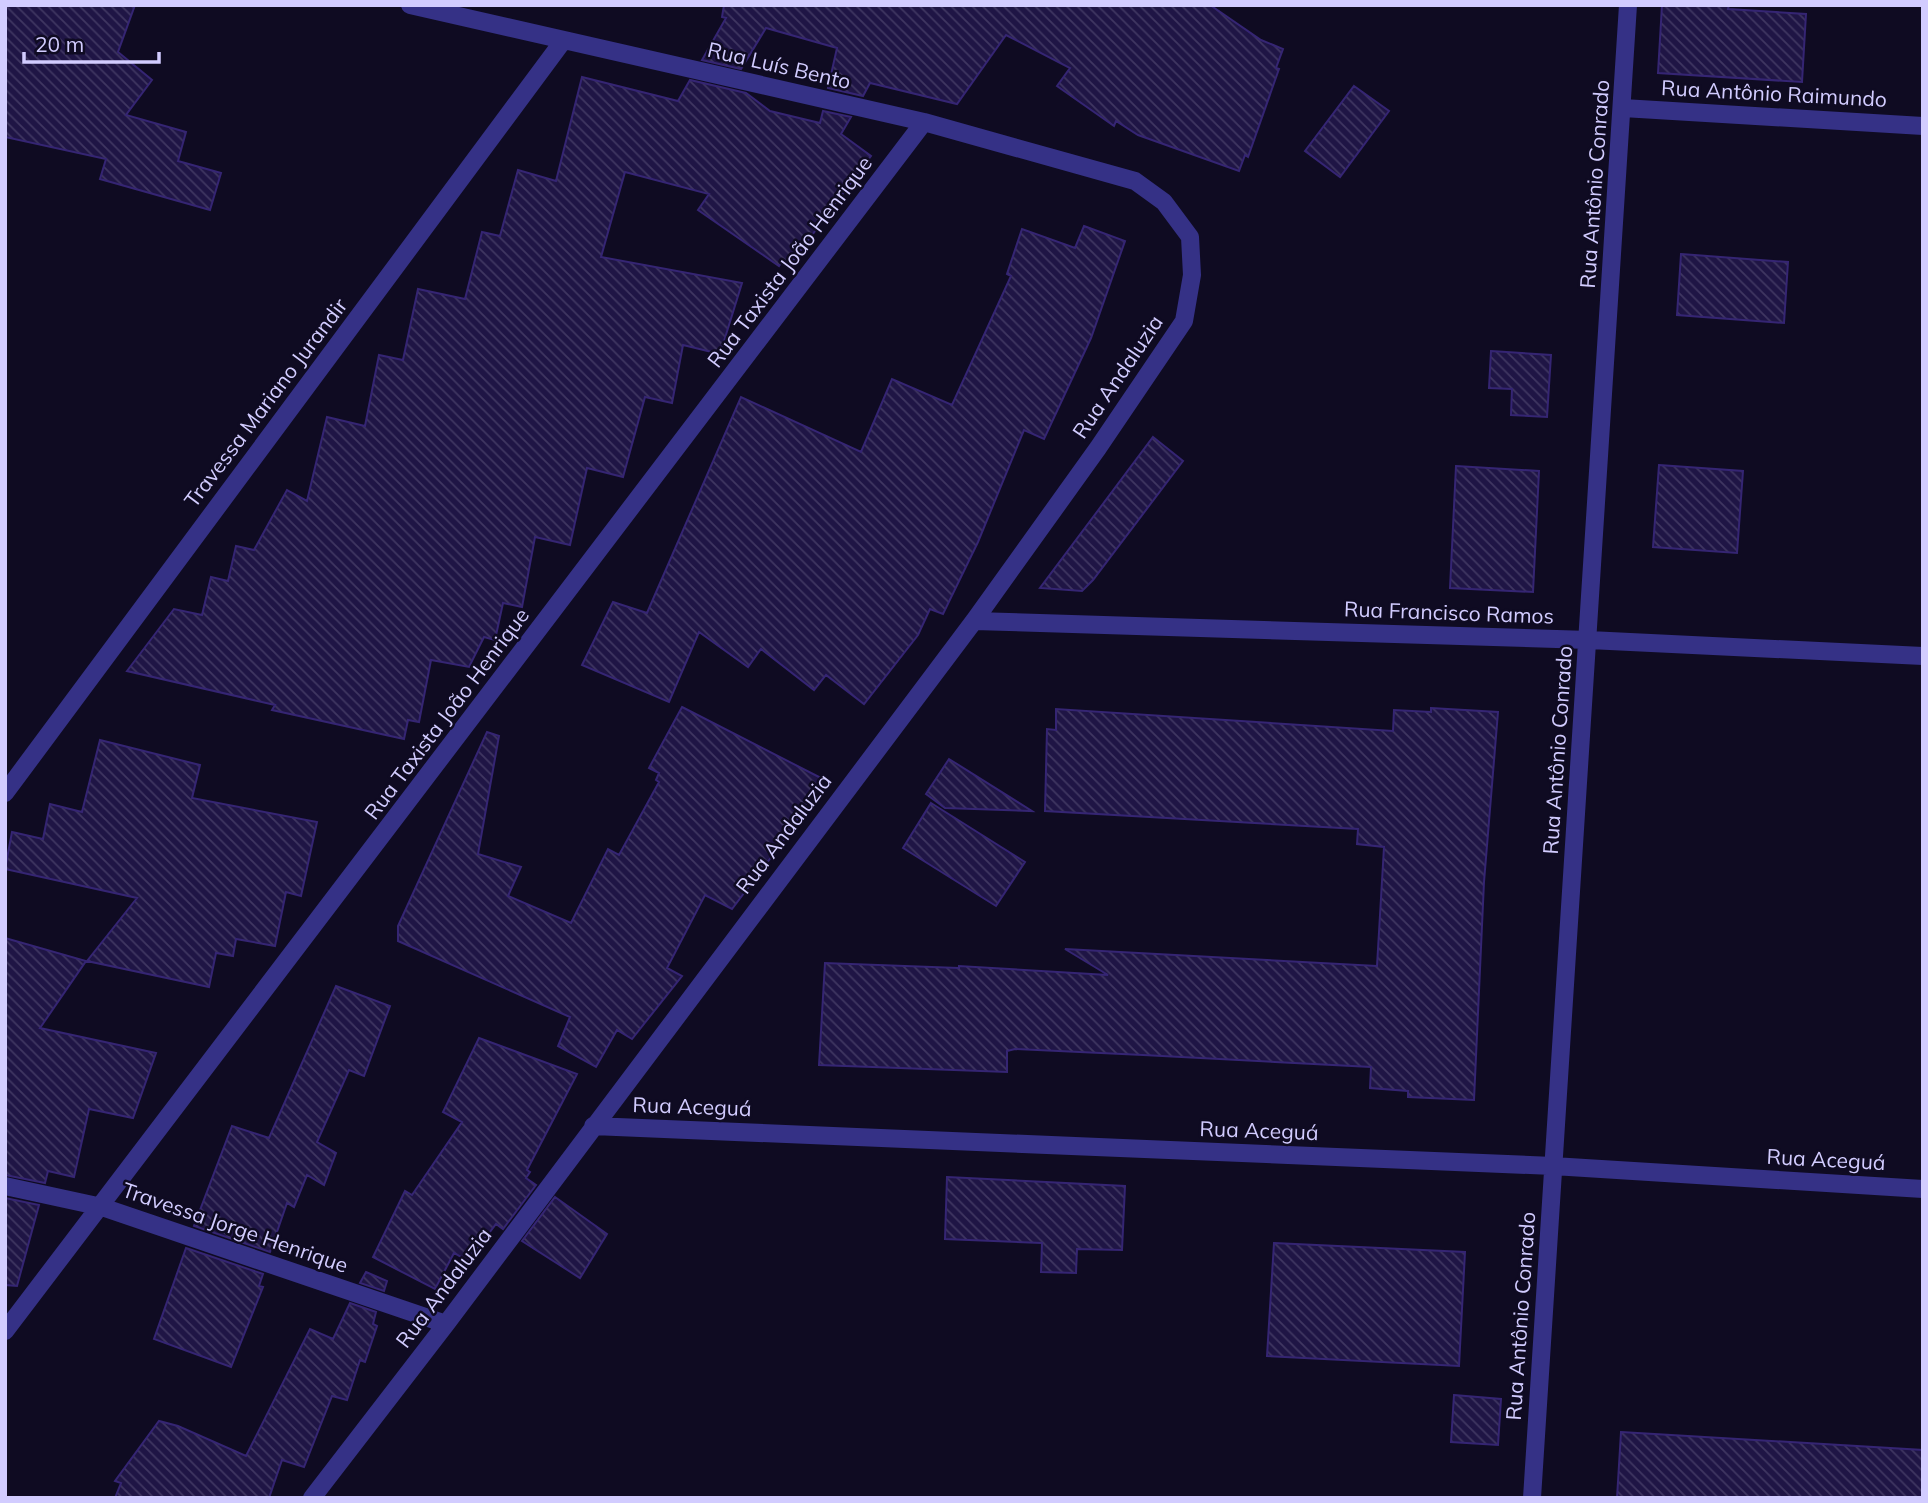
<svg xmlns="http://www.w3.org/2000/svg" width="1928" height="1503" viewBox="0 0 1928 1503" font-family="Mulish,sans-serif">
<style>
.building{fill:url(#building-back-hatch);stroke:#352573;stroke-width:2}
.lines{fill:none;stroke-linecap:round;stroke-linejoin:round}
.minor{stroke:#353186;stroke-width:18}
.labels{text-anchor:middle;stroke-width:5;stroke-linejoin:round;paint-order:stroke}
.street-label{font-size:21px;fill:#d2ccff;stroke:#0f0b22}
</style>
<defs>
<pattern id="building-back-hatch" width="6" height="6" patternUnits="userSpaceOnUse" patternTransform="scale(1.75)"><rect width="6" height="6" fill="#1f1545"/><path d="M-1 5l2 2M0 0l6 6M5-1l2 2" fill="none" stroke="#3f3661"/></pattern>
</defs>
<rect width="100%" height="100%" fill="#0f0b22"/>
<path class="building" d="M5,5h130l-17,47 34,28 -26,35 60,17 -8,29 43,12 -11,37 -110,-31 6,-20 -101,-22z
M724,5h486l51,35 22,9 -7,19 3,1 -31,88 -3,-2 -6,16 -101,-36 -22,-14 -2,5 -57,-40 13,-18 -64,-33 -49,69 -87,-21 -7,13 -35,-8 9,-40 -71,-20 -25,41 -39,-9 24,-42 -4,-1z
M1662,5h67l-1,4 78,5 -4,68 -144,-9z
M582,77l96,24 12,-21 56,13 24,18 50,12 3,-12 28,6 -10,17 30,22 -82,110 -7,-5 -3,5 -81,-56 11,-16 -84,-22 -24,85 141,26 -22,71 -37,-9 -11,58 -27,-6 -22,80 -36,-9 -17,77 -35,-8 -13,70 -19,-4 -8,37 -11,-3 -15,30 -38,-7 -12,62 -11,-2 -4,19 -132,-29 3,-5 -148,-34 47,-62 28,6 9,-38 17,4 8,-35 18,4 33,-60 20,11 20,-84 38,9 14,-71 24,5 15,-71 47,10 17,-67 18,4 18,-66 38,11z
M1354,86l35,25 -49,66 -35,-26z
M1084,226l41,15 -34,97 -47,101 -20,-9 -46,112 -35,72 -13,-5 -12,26 -54,69 -38,-29 -12,15 -53,-41 -13,18 -49,-35 -30,70 -87,-37 31,-63 34,11 94,-216 120,55 31,-73 60,26 59,-129 -4,-2 15,-45 53,19z
M1681,254l107,8 -4,61 -107,-8z
M1491,351l60,4 -4,62 -36,-2 1,-26 -23,-1z
M1153,437l30,24 -90,119 -11,11 -42,-3z
M1659,465l84,6 -6,82 -84,-6z
M1456,466l83,5 -6,121 -83,-4z
M682,707l139,71 -30,53 -59,78 -27,-14 -38,73 15,8 -50,63 -15,-9 -21,37 -38,-21 12,-29 -172,-76v-15l89,-194 12,4 -21,118 43,13 -13,29 63,27 37,-74 11,6 40,-73 -3,-2 3,-7 -10,-5z
M1431,708l67,4 -14,170 -10,218 -66,-3v-6l-38,-3 1,-21 -228,-12 -128,-6 -8,2v21l-188,-7 6,-102 134,5v-2l149,9 -43,-26 312,17 7,-119 -27,-3 1,-15 -313,-18 2,-82 9,1v-21l337,22 1,-21 37,2z
M100,740l100,25 -8,33 125,24 -16,74 -15,-4 -11,54 -39,-7 -3,17 -17,-3 -7,34 -122,-26 50,-63 -132,-29 7,-37 31,7 7,-35 32,8z
M949,759l83,52 -87,-3 -19,-14z
M931,803l94,59 -29,44 -93,-58z
M5,938l81,23 -46,67 116,25 -23,65 -44,-9 -15,68 -26,-6 -3,12 -40,-8z
M336,986l54,20 -26,70 -15,-6 -32,72 19,11 -12,32 -17,-10 -13,32 -7,-4 -17,49 -76,-26 38,-100 37,12z
M479,1038l98,36 -50,96 3,2 -4,6 10,7 -33,44 -7,-5 -28,37 -14,-8 -19,36 -62,-32 32,-66 7,4 50,-73 -19,-10z
M947,1177l178,9 -3,64 -45,-1 -1,24 -35,-1 1,-29 -97,-4z
M555,1197l52,37 -27,44 -58,-37z
M5,1198l34,7 -22,81 -12,-1z
M1274,1243l191,9 -6,114 -192,-10z
M186,1248l77,26 -4,12 4,1 -32,80 -77,-28z
M366,1272l21,9 -3,10 -24,-8z
M350,1303l26,9 -3,12 4,2 -12,36 -5,-2 -13,40 -15,-4 -28,71 -22,-7 -13,38h-154l6,-15 -6,-2 44,-60 19,5 68,30 64,-127 23,10z
M1454,1395l47,4 -3,46 -47,-3z
M1621,1432l302,18v48h-306z"/>
<g class="lines">
<path class="minor" d="M1623,108l300,18
M974,621l615,19 334,16
M5,793l558,-752
M593,1126l960,40 370,23
M5,1186l97,21 344,117
M5,1331l919,-1209
M312,1498l134,-174 528,-703 124,-173 86,-127 8,-46 -2,-38 -26,-35 -29,-21 -211,-59 -514,-117
M1532,1498l96,-1493"/>
</g>
<g class="labels">
<g class="street-label">
<text transform="translate(779 66) rotate(13)" y="7">Rua Luís Bento</text>
<text transform="translate(1774 94) rotate(3)" y="7">Rua Antônio Raimundo</text>
<text transform="translate(1595 184) rotate(-86)" y="7">Rua Antônio Conrado</text>
<text transform="translate(790 262) rotate(-53)" y="7">Rua Taxista João Henrique</text>
<text transform="translate(1118 377) rotate(-56)" y="7">Rua Andaluzia</text>
<text transform="translate(266 403) rotate(-53)" y="7">Travessa Mariano Jurandir</text>
<text transform="translate(1449 613) rotate(2)" y="7">Rua Francisco Ramos</text>
<text transform="translate(447 714) rotate(-53)" y="7">Rua Taxista João Henrique</text>
<text transform="translate(1558 750) rotate(-86)" y="7">Rua Antônio Conrado</text>
<text transform="translate(784 834) rotate(-53)" y="7">Rua Andaluzia</text>
<text transform="translate(692 1107) rotate(2)" y="7">Rua Aceguá</text>
<text transform="translate(1259 1131) rotate(2)" y="7">Rua Aceguá</text>
<text transform="translate(1826 1160) rotate(3)" y="7">Rua Aceguá</text>
<text transform="translate(235 1228) rotate(19)" y="7">Travessa Jorge Henrique</text>
<text transform="translate(444 1288) rotate(-53)" y="7">Rua Andaluzia</text>
<text transform="translate(1521 1316) rotate(-86)" y="7">Rua Antônio Conrado</text>
</g>
</g>
<rect width="1928" height="1503" fill="none" stroke="#d2ccff" stroke-width="14"/>
<path d="M24 52v10h135v-10" fill="none" stroke="#d2ccff" stroke-width="3.5"/>
<text x="35" y="52" font-size="21" fill="#d2ccff" stroke="#0f0b22" stroke-width="5" paint-order="stroke">20 m</text>
</svg>
